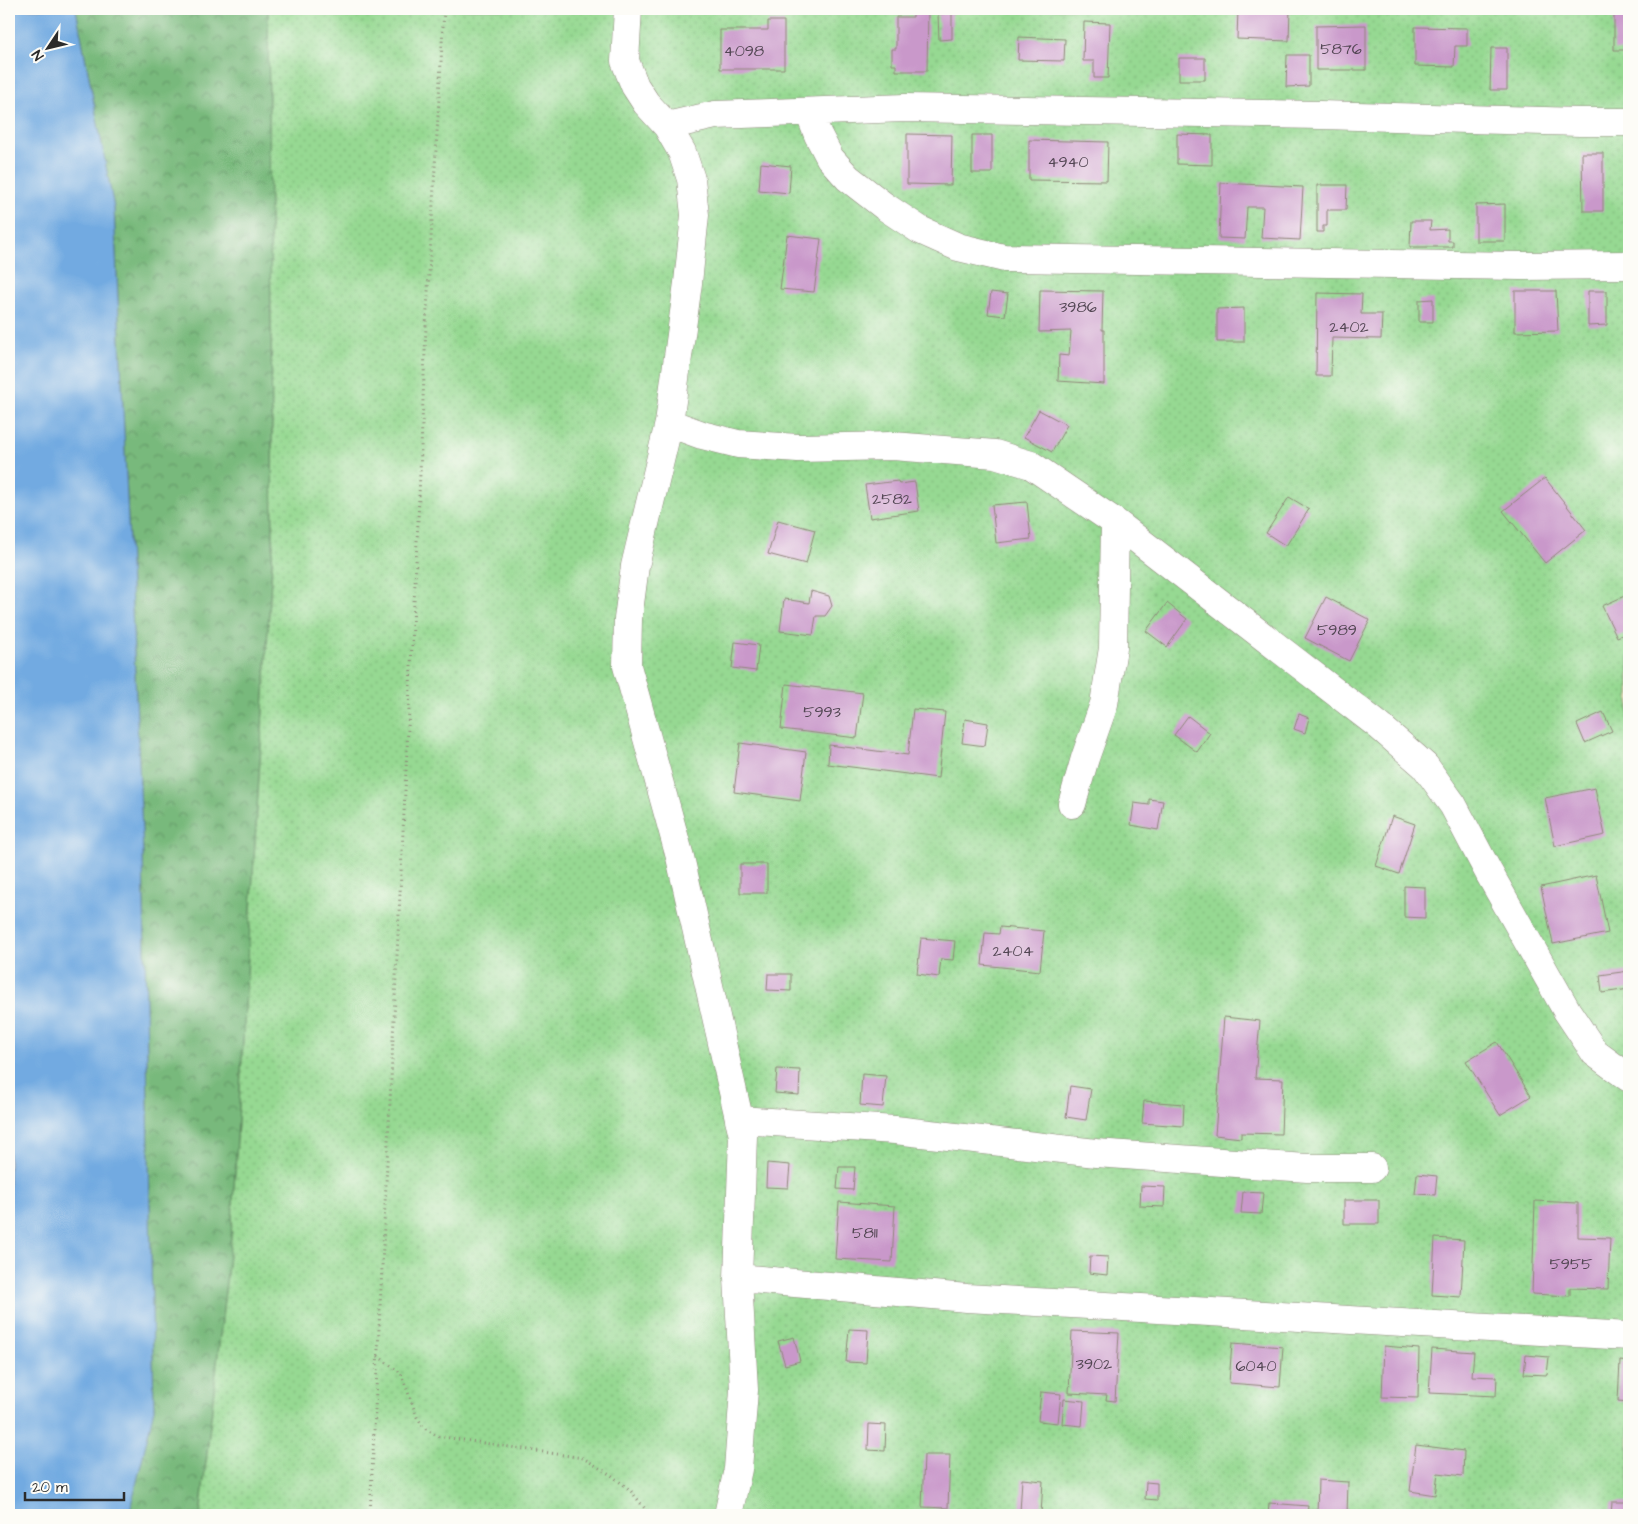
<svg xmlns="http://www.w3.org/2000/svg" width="1638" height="1524" viewBox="0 0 1638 1524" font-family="'Architects Daughter',sans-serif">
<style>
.grass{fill:url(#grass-dots);stroke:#60825e}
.forest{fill:url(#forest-crowns);stroke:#527254}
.water{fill:#72aae1;stroke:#4e6a86}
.building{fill:#c998ca}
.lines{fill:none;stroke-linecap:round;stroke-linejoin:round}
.minor-casing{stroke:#8e8779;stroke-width:29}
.path{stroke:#8e8779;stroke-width:3;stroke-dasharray:1 4;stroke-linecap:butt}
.minor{stroke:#fff;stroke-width:28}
.labels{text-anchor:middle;stroke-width:5;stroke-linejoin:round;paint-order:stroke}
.number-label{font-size:16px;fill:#524653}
</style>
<defs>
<pattern id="grass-dots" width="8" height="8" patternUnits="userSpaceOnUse" patternTransform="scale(1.25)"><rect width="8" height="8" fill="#96d992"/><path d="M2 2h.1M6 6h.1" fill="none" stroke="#81ba7e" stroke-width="1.8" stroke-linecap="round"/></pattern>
<pattern id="forest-crowns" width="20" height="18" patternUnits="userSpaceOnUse" patternTransform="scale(1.25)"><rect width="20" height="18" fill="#78b97c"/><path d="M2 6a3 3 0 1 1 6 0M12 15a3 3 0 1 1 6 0" fill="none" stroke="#639766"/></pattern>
</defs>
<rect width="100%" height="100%" fill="#fdfcf7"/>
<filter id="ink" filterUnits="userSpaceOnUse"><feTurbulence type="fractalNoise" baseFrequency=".02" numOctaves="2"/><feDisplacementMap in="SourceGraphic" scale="10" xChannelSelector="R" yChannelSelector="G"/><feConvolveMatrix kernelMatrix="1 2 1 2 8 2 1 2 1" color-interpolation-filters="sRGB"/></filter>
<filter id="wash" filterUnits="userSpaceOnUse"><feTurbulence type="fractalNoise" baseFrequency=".0096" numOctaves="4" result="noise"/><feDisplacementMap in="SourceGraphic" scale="20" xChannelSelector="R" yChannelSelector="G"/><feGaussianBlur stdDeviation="1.12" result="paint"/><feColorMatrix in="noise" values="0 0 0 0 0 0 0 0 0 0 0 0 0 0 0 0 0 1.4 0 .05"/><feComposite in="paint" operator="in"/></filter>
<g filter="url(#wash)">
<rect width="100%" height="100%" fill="#f1e3c7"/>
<path class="grass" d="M268,9h1361v1506h-1429l31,-278 42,-691z"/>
<path class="forest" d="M76,9h192l5,537 -42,691 -31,278h-71l25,-107 -11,-555 -29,-645z"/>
<path class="water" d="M9,9h67l38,199 29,645 11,556 -25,106h-120z"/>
<g id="blocks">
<path class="building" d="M913,9h15l-1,62h-31v-6h-4v-16h4v-32h17z
M1238,9h52l-1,32 -52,-2z
M1614,9h15v41h-15z
M952,13v26l-13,1 -1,-26z
M768,21h16v48h-64v-39h48z
M1084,22l26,1 -2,55h-14v-17h-11z
M1366,25v45h-50v-44z
M1415,27l52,1v18h-12l-1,21 -39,-1z
M1019,37l46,2 -1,22 -46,-1z
M1491,48h16v42h-17z
M1287,55h22v31l-23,1z
M1179,58h26v22h-26z
M907,134l45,1 -1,50 -44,-1z
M1177,134l35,1v30l-35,-1z
M972,135h20v38h-20z
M1029,140l79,2 -1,39 -78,-1z
M1582,153h21v58h-20z
M761,163l30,3 -2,27 -30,-3z
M1221,183l82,4 -3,53 -39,-2 2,-31h-16l-2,32 -26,-1z
M1317,185h30l-1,25h-19v16h-4v6h-6z
M1505,204v37h-29v-36z
M1411,221h20l-1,9 18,-1v12h5v6h-43z
M787,235l34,4 -7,53 -34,-3z
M1040,290l63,1 -1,39h2v54l-46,-3 1,-26 10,1 2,-25 -32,1z
M1515,291h41l2,40 -43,1z
M1588,291h19v34l-19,1z
M991,292l17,2 -3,22 -17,-2z
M1317,293l45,1 -1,20h21l-1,25 -49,-1 -1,38h-15z
M1433,299v23h-14v-22z
M1244,308v34h-27v-33z
M1039,410l28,15 -15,27 -28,-15z
M1545,478l41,52 -41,33 -42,-52z
M898,481l1,3 16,-2 4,29 -49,7 -5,-33z
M1289,497l20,12 -23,37 -20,-13z
M1027,502l4,37 -35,4 -4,-38z
M778,520l37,10 -9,34 -38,-10z
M811,591l18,5 3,10 -7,10h-9l-3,19 -33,-4 4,-32 25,4z
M1629,594v38l-12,5 -15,-31z
M1326,597l44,23 -21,41 -44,-23z
M1167,603l20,16 -20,28 -21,-16z
M735,642l24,3 -3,26 -24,-3z
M786,684l77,9 -6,45 -76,-9z
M913,709l32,3 -7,66 -110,-14 1,-19 79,10z
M1603,712l9,19 -27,12 -8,-19z
M1299,714l10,4 -4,15 -11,-4z
M1188,716l22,17 -13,19 -23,-17z
M965,719l23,4 -3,23 -23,-3z
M740,743l66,9 -6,49 -66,-9z
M1595,788l10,47 -50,11 -10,-48z
M1149,799l14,2 -5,29 -27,-5 3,-22 15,2z
M1392,816l23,8 -16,50 -23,-8z
M740,864h27v29h-27z
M1596,875l12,58 -55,11 -12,-57z
M1404,886l21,1v31l-21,-1z
M1000,927l44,4 -4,40 -58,-6 3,-32 14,1z
M921,938l34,3 -2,19 -12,-1 -2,18 -22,-3z
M1629,971v18l-27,4 -2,-18z
M768,974h23v17l-24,-1z
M1224,1017l36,4 -5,57 28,1 -2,55 -40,-1v5l-26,-3z
M1497,1042l34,54 -31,19 -34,-54z
M777,1069l23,1 -1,25 -24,-2z
M862,1074l24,2 -3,31 -23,-2z
M1070,1086l21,3 -5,31 -20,-3z
M1144,1101l40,3 -1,22 -41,-3z
M767,1163l23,2 -2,23 -22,-1z
M839,1167h16l-2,23 -16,-1z
M1417,1174l20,2 -2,19 -20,-1z
M1141,1186l24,1 -1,20 -24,-1z
M1243,1192l20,1 -2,21 -20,-1z
M1344,1200h35v24h-35z
M1535,1201l43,2v34l32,1 -2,51 -38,-1v8l-38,-2z
M839,1202l56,4 -3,56 -57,-3z
M1435,1238l29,2 -3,57 -29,-2z
M1090,1256l18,1 -1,18 -18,-2z
M849,1329l19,1 -2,33 -20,-1z
M1072,1331l47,2 -4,68 -9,-1 1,-5 -38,-2z
M794,1337l6,24 -15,4 -7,-24z
M1232,1343l51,4 -3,40 -51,-4z
M1384,1346l35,3 -1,49 -36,-1z
M1432,1349l42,3 -2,24 25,1 -1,19 -67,-3z
M1526,1355l23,2 -2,18 -23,-1z
M1620,1361l9,1v40l-11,-1z
M1041,1392l20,2 -3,29 -20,-2z
M1064,1399l20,2 -2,25 -20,-2z
M869,1424l17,1 -1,26 -17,-1z
M1416,1445l48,6 -1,25 -25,-3 -3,22 -25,-4z
M924,1455h26l-2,53 -26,-1z
M1022,1479l21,2 -2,33 -21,-2z
M1318,1480l30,2 -1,33h-30z
M1146,1482l11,1v17l-12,-1z
M1612,1502h16l-1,13h-16z
M1269,1503l39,3 -1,9h-39z"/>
</g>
</g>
<g filter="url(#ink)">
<use href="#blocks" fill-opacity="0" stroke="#8e8779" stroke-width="1"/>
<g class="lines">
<defs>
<path id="minor" d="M628,9l-3,52 10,25 11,17 21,23 15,26 9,27 4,36 -7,68 -19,140 -34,143 -7,53 -1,47 53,191 63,279 -5,142 6,112 -6,79 -10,46
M809,112l9,23 12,23 18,20 36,28 36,24 38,17 46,11 516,8 109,-1
M667,126l48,-11 190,-7 415,7 260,7h49
M669,423l33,12 36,9 60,4 95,-2 102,8 36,11 84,57 263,203 47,41 28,39 36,68 78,138 28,42 34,25
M1072,804l13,-46 19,-54 9,-56 2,-126
M739,1120l156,10 201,23 211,15h65
M738,1278l229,20 662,38"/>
</defs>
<use href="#minor" class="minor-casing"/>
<path class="path" d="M378,1356l23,17 16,44 7,11 13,8 146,22 28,17 20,16 19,24
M370,1515l48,-994 8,-194 18,-318"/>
<use href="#minor" class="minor"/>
</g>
</g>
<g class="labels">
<g class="number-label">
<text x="1341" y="54">5876</text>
<text x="744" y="56">4098</text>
<text x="1068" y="167">4940</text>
<text x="1078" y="312">3986</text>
<text x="1349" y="332">2402</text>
<text x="892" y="504">2582</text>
<text x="1337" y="635">5989</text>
<text x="822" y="717">5993</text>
<text x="1013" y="956">2404</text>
<text x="865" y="1238">5811</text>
<text x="1571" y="1269">5955</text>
<text x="1094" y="1369">3902</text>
<text x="1256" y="1371">6040</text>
</g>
</g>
<rect width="1638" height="1524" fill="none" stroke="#fdfcf7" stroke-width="30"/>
<g transform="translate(48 48) rotate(235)" stroke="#fdfcf7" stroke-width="4" paint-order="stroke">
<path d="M0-4L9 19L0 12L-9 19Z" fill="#2b2b2b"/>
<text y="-8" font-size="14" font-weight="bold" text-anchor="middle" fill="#2b2b2b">N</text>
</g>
<path d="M25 1492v8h99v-8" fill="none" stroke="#2b2b2b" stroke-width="2.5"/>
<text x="32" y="1492" font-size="15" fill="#2b2b2b" stroke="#fdfcf7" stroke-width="4" paint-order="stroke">20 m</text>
</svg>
